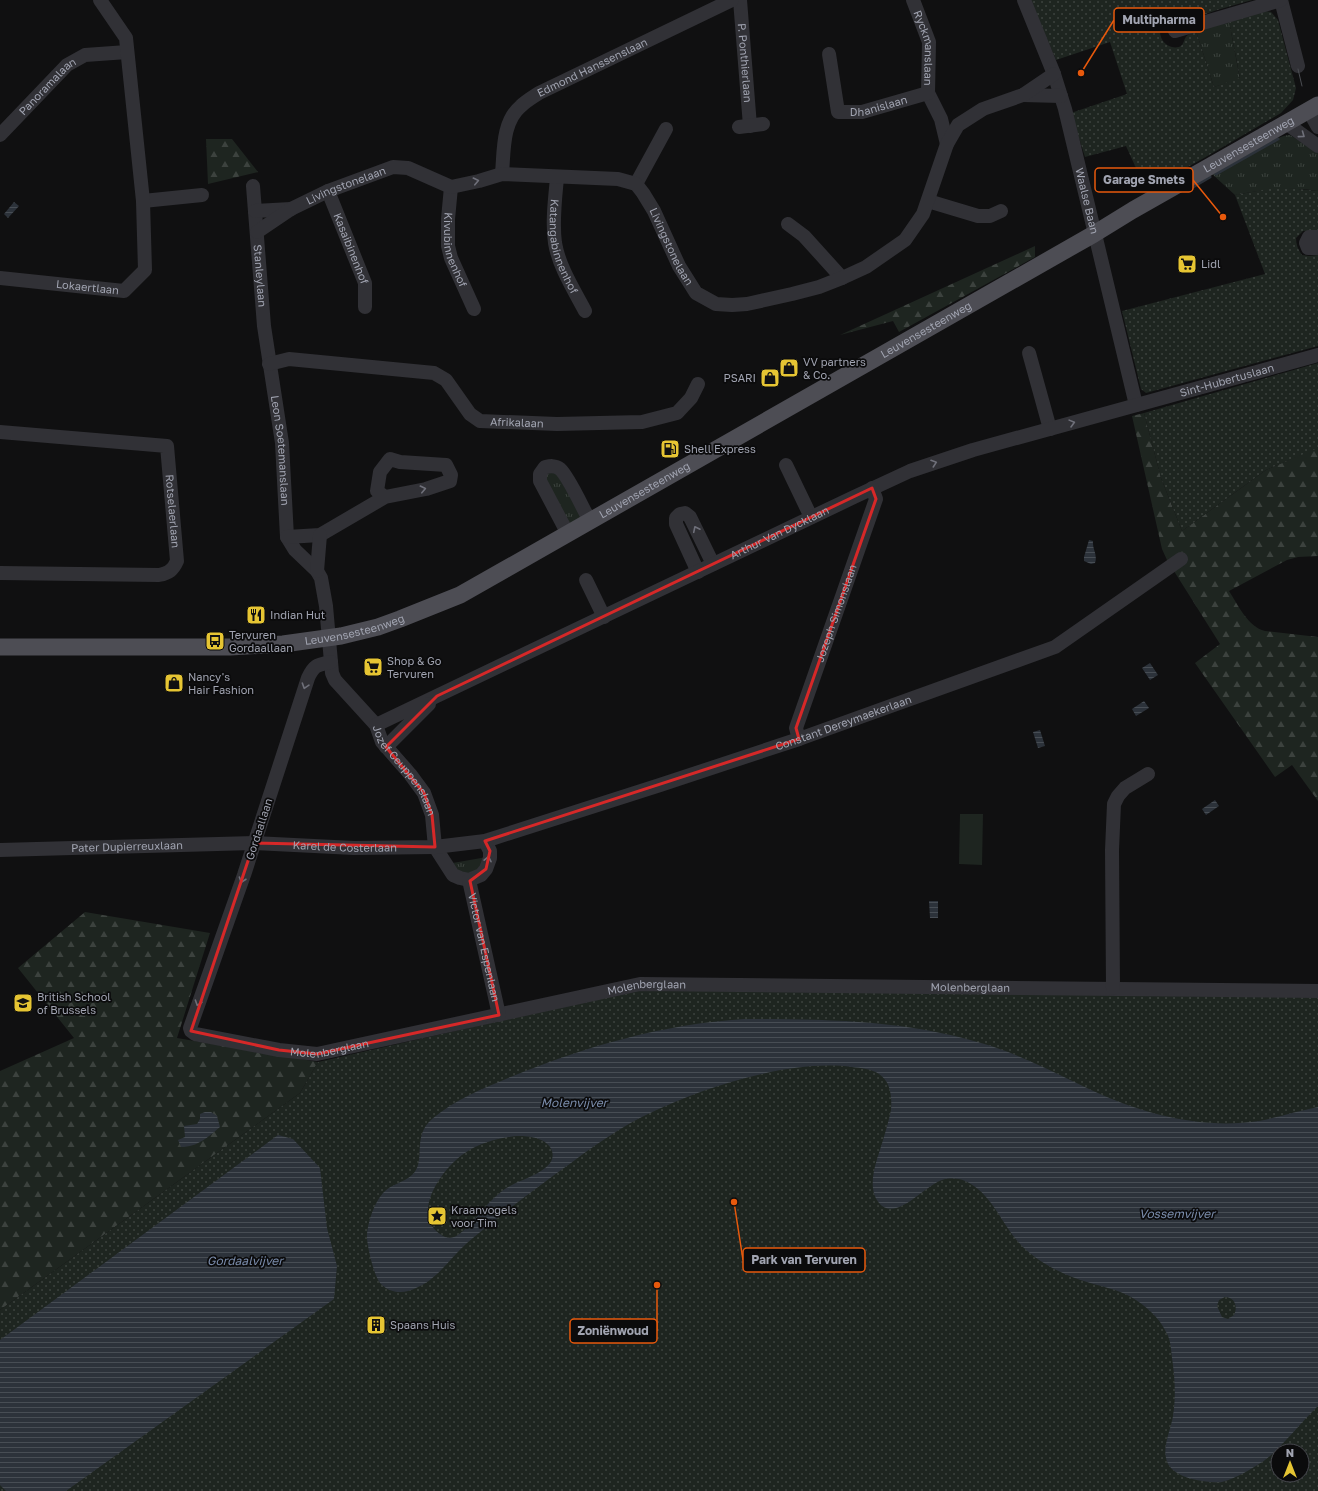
<svg xmlns="http://www.w3.org/2000/svg" width="1318" height="1491" viewBox="0 0 1318 1491" font-family="'Golos Text',sans-serif">
<style>
.grass{fill:url(#grass-tufts)}
.forest{fill:url(#forest-firs)}
.park{fill:url(#park-dots);fill-rule:evenodd}
.pitch{fill:#1e2520}
.water{fill:url(#water-rules);fill-rule:evenodd}
.lines{fill:none;stroke-linecap:round;stroke-linejoin:round}
.stream{stroke:#2c323a;stroke-width:3}
.minor{stroke:#313136;stroke-width:14}
.major{stroke:#4d4d54;stroke-width:17}
.tram{stroke:#4b4d52;stroke-width:1}
.oneway{stroke:#6f707a}
.marked{fill:none;stroke:#d62828;stroke-width:3;stroke-linejoin:round}
.labels{text-anchor:middle;stroke-width:3.5;stroke-linejoin:round;paint-order:stroke}
.street-label{font-size:11px;fill:#a1a4b1;stroke:#0b0b0c}
.poi-label{font-size:11px;fill:#a1a4b1;stroke:#0b0b0c;text-anchor:start}
.water-label{font-size:12px;font-style:italic;fill:#7a8cab;stroke:#0b0b0c}
.leader{fill:none;stroke:#e8590c;stroke-width:1.5}
.callout-dot{fill:#e8590c;stroke:#0b0b0c;stroke-width:1.5}
.callout{fill:#0b0b0c;stroke:#e8590c;stroke-width:1.5}
.callout-label{font-size:12px;text-anchor:middle;font-weight:bold;fill:#a1a4b1}
</style>
<defs>
<pattern id="grass-tufts" width="24" height="20" patternUnits="userSpaceOnUse"><rect width="24" height="20" fill="#1e2520"/><path d="M3 7l-1-3M5 7V3M7 7l1-3M15 17l-1-3M17 17v-4M19 17l1-3" fill="none" stroke="#3c423e"/></pattern>
<pattern id="forest-firs" width="22" height="20" patternUnits="userSpaceOnUse"><rect width="22" height="20" fill="#1e2520"/><path d="M5 1l3.5 6h-7zM16 11l3.5 6h-7z" fill="#3c423e"/></pattern>
<pattern id="park-dots" width="8" height="8" patternUnits="userSpaceOnUse"><rect width="8" height="8" fill="#1e2520"/><path d="M2 2h.1M6 6h.1" fill="none" stroke="#3c423e" stroke-width="1.8" stroke-linecap="round"/></pattern>
<pattern id="water-rules" width="6" height="5" patternUnits="userSpaceOnUse"><rect width="6" height="5" fill="#2c323a"/><path d="M0 2.5h6" fill="none" stroke="#474d54"/></pattern>
</defs>
<rect width="100%" height="100%" fill="#101011"/>
<path class="grass" d="M1229,21l11,58 -26,8 -18,-56z
M1290,135l28,18v38c-29,-5 -55,-1 -83,4l-23,-21c16,-9 62,-39 78,-39z
M554,469l30,51 -15,9 -26,-52z
M487,857l-5,11 -15,7 -20,-11z"/>
<path class="forest" d="M206,139h26l26,33 -50,12z
M1035,246v11l-136,75 -6,-11 -53,14z
M1144,413l17,65 21,53 84,-61 52,-23v109l-20,1 -11,3 -58,31c9,14 19,36 36,40l53,6v164l-26,-36 -17,12 -80,-114 25,-19 -53,-84 -5,-11 -30,-133z
M85,912l125,21 -33,105 141,24 -18,31 -300,217v-239l74,-33 -56,-70z"/>
<path class="park" d="M1030,0h222c-13,4 -26,7 -38,11 -9,3 -18,7 -27,9 -7,2 -14,-1 -21,2 -13,7 -3,29 13,25 6,-2 4,-9 9,-12 2,-2 6,-2 8,-4l18,56 26,-9 -11,-57 36,-10 6,1 7,8 18,68 -3,12 -12,13 -77,45 -58,32 -20,-44 -41,11 -14,-44 56,-19 -17,-52 -54,18z
M1274,188h14l30,3v40h-15l-7,7c0,6 2,12 6,17l7,1 9,-1v91l-172,47 -5,-4 -19,-78 143,-37 -30,-79z
M1318,363v85l-52,22 -84,61 -21,-53 -17,-65z
M641,989l677,7v495h-1318v-181l300,-217 18,-31zM1278,1451h24v24h-24z"/>
<path class="pitch" d="M960,814h23l-1,51 -23,-1z"/>
<path class="water" d="M14,202l5,4 -11,12 -4,-4z
M1089,540l4,1c-1,8 5,14 2,22l-4,1 -7,-3v-4z
M1150,663l8,12 -8,5 -8,-12z
M1144,701l5,7 -13,8 -4,-7z
M1040,730l5,16 -7,2 -5,-16z
M1215,800l4,6 -13,9 -4,-6z
M929,901h9v17h-8z
M744,1019c80,0 160,1 237,24 42,12 80,33 119,51 50,22 105,35 159,27 20,-4 39,-10 59,-14v299c-17,16 -31,35 -48,50 -8,7 -18,12 -26,17 -7,3 -14,7 -22,9 -10,1 -21,-1 -30,-3 -11,-3 -24,-9 -26,-21 -3,-13 5,-29 7,-42 3,-19 2,-38 -1,-58 -1,-8 -1,-18 -6,-26 -7,-15 -21,-27 -35,-35 -14,-8 -29,-10 -44,-15 -21,-6 -48,-19 -64,-35 -21,-20 -30,-54 -58,-66 -7,-3 -16,-3 -23,-1 -17,5 -46,43 -63,23 -14,-17 -1,-45 4,-63 3,-10 6,-20 8,-30 1,-13 0,-28 -12,-36 -7,-5 -19,-6 -27,-7 -62,-8 -148,20 -204,47 -27,13 -53,31 -77,49 -35,25 -71,52 -104,80 -17,15 -29,36 -51,45 -12,6 -26,6 -36,-5 -6,-7 -14,-40 -13,-49 1,-12 7,-31 16,-41 8,-9 20,-10 29,-18 15,-13 -1,-38 20,-56 22,-19 54,-32 81,-43 74,-30 151,-52 231,-57zM516,1136c11,0 27,1 34,11 13,21 -25,31 -38,38 -7,3 -13,8 -19,14 -9,8 -29,35 -39,38 -5,2 -10,0 -14,-3 -30,-21 3,-67 25,-81 14,-10 34,-15 51,-17zM1225,1297c10,0 13,10 9,18l-6,4 -6,-2 -5,-11 2,-6z
M205,1112h6l6,4 3,11c-12,10 -22,20 -39,20l-3,-7 7,-3 -1,-11 13,-2 3,-5v-5z
M278,1135l15,4 27,29 7,60 10,38 -3,33 -268,192h-60l-6,-6v-145z"/>
<g class="lines">
<path class="stream" d="M1216,174l62,-35
M1193,187l17,-10"/>
<g class="minor">
<path id="s1" d="M740,0l10,126"/>
<path id="s2" d="M913,0l16,42 -1,51 13,26 6,25"/>
<path id="s3" d="M1024,0l30,74 11,35 71,296"/>
<path d="M1281,0l17,66"/>
<path d="M1175,31l106,-31"/>
<path id="s4" d="M829,54l9,58h24l66,-19"/>
<path d="M1023,95l38,1"/>
<path d="M1309,111l9,16"/>
<path d="M1286,123l32,23"/>
<path d="M739,127l24,-3"/>
<path id="s5" d="M0,135l67,-70 18,-10 42,-3"/>
<path id="s6" d="M502,174c2,-23 0,-52 19,-68 5,-5 12,-9 18,-13l193,-93"/>
<path id="s7" d="M557,178c-2,21 -5,44 -2,65 4,24 19,47 30,68"/>
<path d="M636,184l30,-55"/>
<path id="s8" d="M253,186l11,140 18,117 5,94 8,13 22,21 4,7 5,28 6,67 3,7 41,45 6,17 28,32 14,19 8,22 3,32 18,28 7,3 9,2 12,-5 5,-6 4,-11v-7l-5,-10"/>
<path id="s9" d="M451,187l-3,32v27l3,12 23,51"/>
<path id="s10" d="M328,191l37,92v24"/>
<path d="M143,201l59,-6"/>
<path d="M928,201l50,15h12l11,-5"/>
<path d="M255,211l36,-2"/>
<path d="M788,224l16,12 38,42"/>
<path id="s11" d="M257,232l34,-23 37,-18 65,-24 15,1 43,19 28,-6 23,-7 116,5 18,5 7,9 11,18 25,55 17,27 20,11 16,1 15,-1 45,-10 27,-7 23,-9 24,-11 39,-27 18,-26 24,-70 11,-19 25,-16 40,-14 31,-21"/>
<path d="M1318,237h-9l-3,6 2,5h10"/>
<path id="s12" d="M0,278l124,13 21,-21 -2,-69 -17,-163 -26,-38"/>
<path d="M1029,353l21,76"/>
<path id="s13" d="M269,364l20,-5 145,14 12,7 24,34 10,7 77,3 85,-2 35,-9 14,-15 7,-14"/>
<path id="s14" d="M0,432l167,14 10,115c-4,9 -8,12 -18,14l-159,-2"/>
<path d="M786,465l25,52"/>
<path d="M568,534l-28,-53v-7l5,-7c5,-1 10,-2 15,2 9,8 23,40 30,52"/>
<path d="M287,537l33,-2 65,-38 41,-8 24,-8 1,-6 -5,-10 -46,-3 -10,-3 -10,13 -3,19 8,6"/>
<path d="M317,571l3,-36"/>
<path d="M698,572l-22,-48v-6l4,-4 5,-1 5,4 23,47"/>
<path d="M586,580l18,37"/>
<path id="s15" d="M331,662c-14,3 -17,3 -23,16l-64,197 -54,153 1,3 4,3 84,16 38,4 323,-70 678,7"/>
<path id="s16" d="M376,725l478,-228 56,-26 63,-21 345,-95"/>
<path id="s17" d="M799,739l-3,-11 80,-229 -4,-11"/>
<path d="M386,747l43,-43"/>
<path id="s18" d="M0,850l254,-7 100,5 81,-1 50,-6 175,-56 139,-46 256,-92 126,-88"/>
<path id="s19" d="M469,880l30,135"/>
<path d="M1113,988l-1,-138 2,-46 4,-8 7,-8 23,-14"/>
</g>
<path class="major" id="s20" d="M0,647h230l53,-3 58,-8 37,-9 22,-8 60,-24 44,-25 590,-336 39,-24 185,-105"/>
<path class="tram" d="M1298,69l4,17"/>
</g>
<defs><path id="oneway-chevron" d="M-2-3.5L2.5 0L-2 3.5" fill="none" stroke-width="1.6" stroke-linecap="round" stroke-linejoin="round"/></defs>
<g class="oneway">
<use href="#oneway-chevron" transform="translate(1302 135) rotate(36)"/>
<use href="#oneway-chevron" transform="translate(476 181) rotate(-13)"/>
<use href="#oneway-chevron" transform="translate(1072 423) rotate(-15)"/>
<use href="#oneway-chevron" transform="translate(934 463) rotate(-19)"/>
<use href="#oneway-chevron" transform="translate(423 489) rotate(-13)"/>
<use href="#oneway-chevron" transform="translate(696 529) rotate(-116)"/>
<use href="#oneway-chevron" transform="translate(305 686) rotate(108)"/>
<use href="#oneway-chevron" transform="translate(488 859) rotate(-78)"/>
<use href="#oneway-chevron" transform="translate(242 880) rotate(109)"/>
<use href="#oneway-chevron" transform="translate(198 1003) rotate(109)"/>
</g>
<path class="marked" d="M872,488l4,11 -80,229 3,11 -314,102 5,10 -4,18 -16,12 29,134 -182,39 -38,-4 -88,-19 63,-188 181,4 -3,-32 -8,-22 -38,-46 51,-51z"/>
<defs>
<symbol id="supermarket-square" viewBox="-11 -11 22 22"><rect x="-9" y="-9" width="18" height="18" rx="4" fill="#e6c533" stroke="#0b0b0c"/><path d="M-6-5.5h2.5l.6 2H6L4.5 2H-2.5L-4.4-4H-6ZM-1.5 3.2a1.3 1.3 0 1 0 .1 0ZM3 3.2a1.3 1.3 0 1 0 .1 0Z" fill="#111"/></symbol>
<symbol id="shop-square" viewBox="-11 -11 22 22"><rect x="-9" y="-9" width="18" height="18" rx="4" fill="#e6c533" stroke="#0b0b0c"/><path d="M-5-2.5h2.3a2.7 3.5 0 0 1 5.4 0H5L5.5 6h-11ZM-1.5-2.5h3a1.5 2.3 0 0 0-3 0Z" fill="#111"/></symbol>
<symbol id="fuel-square" viewBox="-11 -11 22 22"><rect x="-9" y="-9" width="18" height="18" rx="4" fill="#e6c533" stroke="#0b0b0c"/><path d="M-5.5-6h7V0h2V4h1.3V-2.5L3-4.5l.8-.8L6-3V5H2.5V1h-1V6h-7ZM-4.2-4.7v3.2H.2V-4.7Z" fill="#111"/></symbol>
<symbol id="restaurant-square" viewBox="-11 -11 22 22"><rect x="-9" y="-9" width="18" height="18" rx="4" fill="#e6c533" stroke="#0b0b0c"/><path d="M-5-6h1v4h1v-4h1v4h1v-4h1v5L-1.5 .5V6h-2V.5L-5-1ZM5-6V6H3V1.5H1.5Q1.5-4 5-6Z" fill="#111"/></symbol>
<symbol id="bus-square" viewBox="-11 -11 22 22"><rect x="-9" y="-9" width="18" height="18" rx="4" fill="#e6c533" stroke="#0b0b0c"/><path d="M-5-6H5V4H4V6H2V4H-2V6H-4V4H-5ZM-3.5-4V0h7V-4ZM-3.5 1.2v1.5H-2V1.2ZM2 1.2v1.5H3.5V1.2Z" fill="#111"/></symbol>
<symbol id="school-square" viewBox="-11 -11 22 22"><rect x="-9" y="-9" width="18" height="18" rx="4" fill="#e6c533" stroke="#0b0b0c"/><path d="M0-5L7-2L0 1L-7-2ZM-4 1L0 2.5L4 1V4Q0 6-4 4Z" fill="#111"/></symbol>
<symbol id="sight-square" viewBox="-11 -11 22 22"><rect x="-9" y="-9" width="18" height="18" rx="4" fill="#e6c533" stroke="#0b0b0c"/><path d="M0-6L1.8-2.2L6-1.7L2.9 1.2L3.7 5.4L0 3.3L-3.7 5.4L-2.9 1.2L-6-1.7L-1.8-2.2Z" fill="#111"/></symbol>
<symbol id="building-square" viewBox="-11 -11 22 22"><rect x="-9" y="-9" width="18" height="18" rx="4" fill="#e6c533" stroke="#0b0b0c"/><path d="M-4-6H4V6H1V3H-1V6H-4ZM-2.5-4.3h1.7v1.8h-1.7ZM.8-4.3h1.7v1.8H.8ZM-2.5-1h1.7V.8h-1.7ZM.8-1h1.7V.8H.8Z" fill="#111"/></symbol>
</defs>
<g fill-rule="evenodd">
<use href="#supermarket-square" x="1176" y="253" width="22" height="22"/>
<use href="#shop-square" x="778" y="357" width="22" height="22"/>
<use href="#shop-square" x="759" y="367" width="22" height="22"/>
<use href="#fuel-square" x="659" y="438" width="22" height="22"/>
<use href="#restaurant-square" x="245" y="604" width="22" height="22"/>
<use href="#bus-square" x="204" y="630" width="22" height="22"/>
<use href="#supermarket-square" x="362" y="656" width="22" height="22"/>
<use href="#shop-square" x="163" y="672" width="22" height="22"/>
<use href="#school-square" x="12" y="992" width="22" height="22"/>
<use href="#sight-square" x="426" y="1205" width="22" height="22"/>
<use href="#building-square" x="365" y="1314" width="22" height="22"/>
</g>
<g class="labels">
<g class="street-label">
<text dy="4" stroke="none"><textPath href="#s2" startOffset="50">Ryckmanslaan</textPath></text>
<text dy="4" stroke="none"><textPath href="#s1" startOffset="63">P. Ponthierlaan</textPath></text>
<text dy="4" stroke="none"><textPath href="#s6" startOffset="154">Edmond Hanssenslaan</textPath></text>
<text dy="4" stroke="none"><textPath href="#s5" startOffset="68">Panoramalaan</textPath></text>
<text dy="4" stroke="none"><textPath href="#s4" startOffset="100">Dhanislaan</textPath></text>
<text dy="4" stroke="none"><textPath href="#s20" startOffset="1376">Leuvensesteenweg</textPath></text>
<text dy="4" stroke="none"><textPath href="#s11" startOffset="101">Livingstonelaan</textPath></text>
<text dy="4" stroke="none"><textPath href="#s3" startOffset="211">Waalse Baan</textPath></text>
<text dy="4" stroke="none"><textPath href="#s7" startOffset="70">Katangabinnenhof</textPath></text>
<text dy="4" stroke="none"><textPath href="#s11" startOffset="473">Livingstonelaan</textPath></text>
<text dy="4" stroke="none"><textPath href="#s10" startOffset="62">Kasaibinenhof</textPath></text>
<text dy="4" stroke="none"><textPath href="#s9" startOffset="64">Kivubinnenhof</textPath></text>
<text dy="4" stroke="none"><textPath href="#s8" startOffset="90">Stanleylaan</textPath></text>
<text dy="4" stroke="none"><textPath href="#s12" startOffset="88">Lokaertlaan</textPath></text>
<text dy="4" stroke="none"><textPath href="#s20" startOffset="1004">Leuvensesteenweg</textPath></text>
<text dy="4" stroke="none"><textPath href="#s16" startOffset="921">Sint-Hubertuslaan</textPath></text>
<text dy="4" stroke="none"><textPath href="#s13" startOffset="271">Afrikalaan</textPath></text>
<text dy="4" stroke="none"><textPath href="#s8" startOffset="266">Leon Soetemanslaan</textPath></text>
<text dy="4" stroke="none"><textPath href="#s20" startOffset="680">Leuvensesteenweg</textPath></text>
<text dy="4" stroke="none"><textPath href="#s14" startOffset="233">Rotselaerlaan</textPath></text>
<text dy="4" stroke="none"><textPath href="#s16" startOffset="447">Arthur Van Dycklaan</textPath></text>
<text dy="4" stroke="none"><textPath href="#s17" startOffset="133">Jozeph Simonslaan</textPath></text>
<text dy="4" stroke="none"><textPath href="#s20" startOffset="356">Leuvensesteenweg</textPath></text>
<text dy="4" stroke="none"><textPath href="#s18" startOffset="863">Constant Dereymaekerlaan</textPath></text>
<text dy="4" stroke="none"><textPath href="#s8" startOffset="625">Jozef Ceuppenslaan</textPath></text>
<text transform="translate(259 829) rotate(-72)" y="4">Gordaallaan</text>
<text dy="4" stroke="none"><textPath href="#s18" startOffset="345">Karel de Costerlaan</textPath></text>
<text dy="4" stroke="none"><textPath href="#s18" startOffset="127">Pater Dupierreuxlaan</textPath></text>
<text dy="4" stroke="none"><textPath href="#s19" startOffset="69">Victor van Espenlaan</textPath></text>
<text dy="4" stroke="none"><textPath href="#s15" startOffset="1192">Molenberglaan</textPath></text>
<text dy="4" stroke="none"><textPath href="#s15" startOffset="868">Molenberglaan</textPath></text>
<text dy="4" stroke="none"><textPath href="#s15" startOffset="544">Molenberglaan</textPath></text>
</g>
<g class="poi-label">
<text x="1201" y="268">Lidl</text>
<text x="803" y="366">VV partners<tspan x="803" dy="13">&amp; Co.</tspan></text>
<text x="756" y="382" text-anchor="end">PSARI</text>
<text x="684" y="453">Shell Express</text>
<text x="270" y="619">Indian Hut</text>
<text x="229" y="639">Tervuren<tspan x="229" dy="13">Gordaallaan</tspan></text>
<text x="387" y="665">Shop &amp; Go<tspan x="387" dy="13">Tervuren</tspan></text>
<text x="188" y="681">Nancy's<tspan x="188" dy="13">Hair Fashion</tspan></text>
<text x="37" y="1001">British School<tspan x="37" dy="13">of Brussels</tspan></text>
<text x="451" y="1214">Kraanvogels<tspan x="451" dy="13">voor Tim</tspan></text>
<text x="390" y="1329">Spaans Huis</text>
</g>
<g class="water-label">
<text x="574" y="1107">Molenvijver</text>
<text x="1177" y="1218">Vossemvijver</text>
<text x="245" y="1265">Gordaalvijver</text>
</g>
</g>
<path class="leader" d="M1081 73L1114 20M1223 217L1193 180M734 1202L743 1260M657 1285L657 1331"/>
<g class="callout-dot">
<circle cx="1081" cy="73" r="4"/>
<circle cx="1223" cy="217" r="4"/>
<circle cx="734" cy="1202" r="4"/>
<circle cx="657" cy="1285" r="4"/>
</g>
<g class="callout">
<rect x="1114" y="8" width="90" height="24" rx="4"/>
<rect x="1095" y="168" width="98" height="24" rx="4"/>
<rect x="743" y="1248" width="122" height="24" rx="4"/>
<rect x="570" y="1319" width="87" height="24" rx="4"/>
</g>
<g class="callout-label">
<text x="1159" y="24">Multipharma</text>
<text x="1144" y="184">Garage Smets</text>
<text x="804" y="1264">Park van Tervuren</text>
<text x="613" y="1335">Zoniënwoud</text>
</g>
<g transform="translate(1290 1463)"><circle r="19" fill="#0b0b0c" stroke="#47484e"/>
<path d="M0-3L7 15L0 10L-7 15Z" fill="#e6c533"/>
<text y="-6" font-size="11" font-weight="bold" text-anchor="middle" fill="#a1a4b1">N</text>
</g>
</svg>
